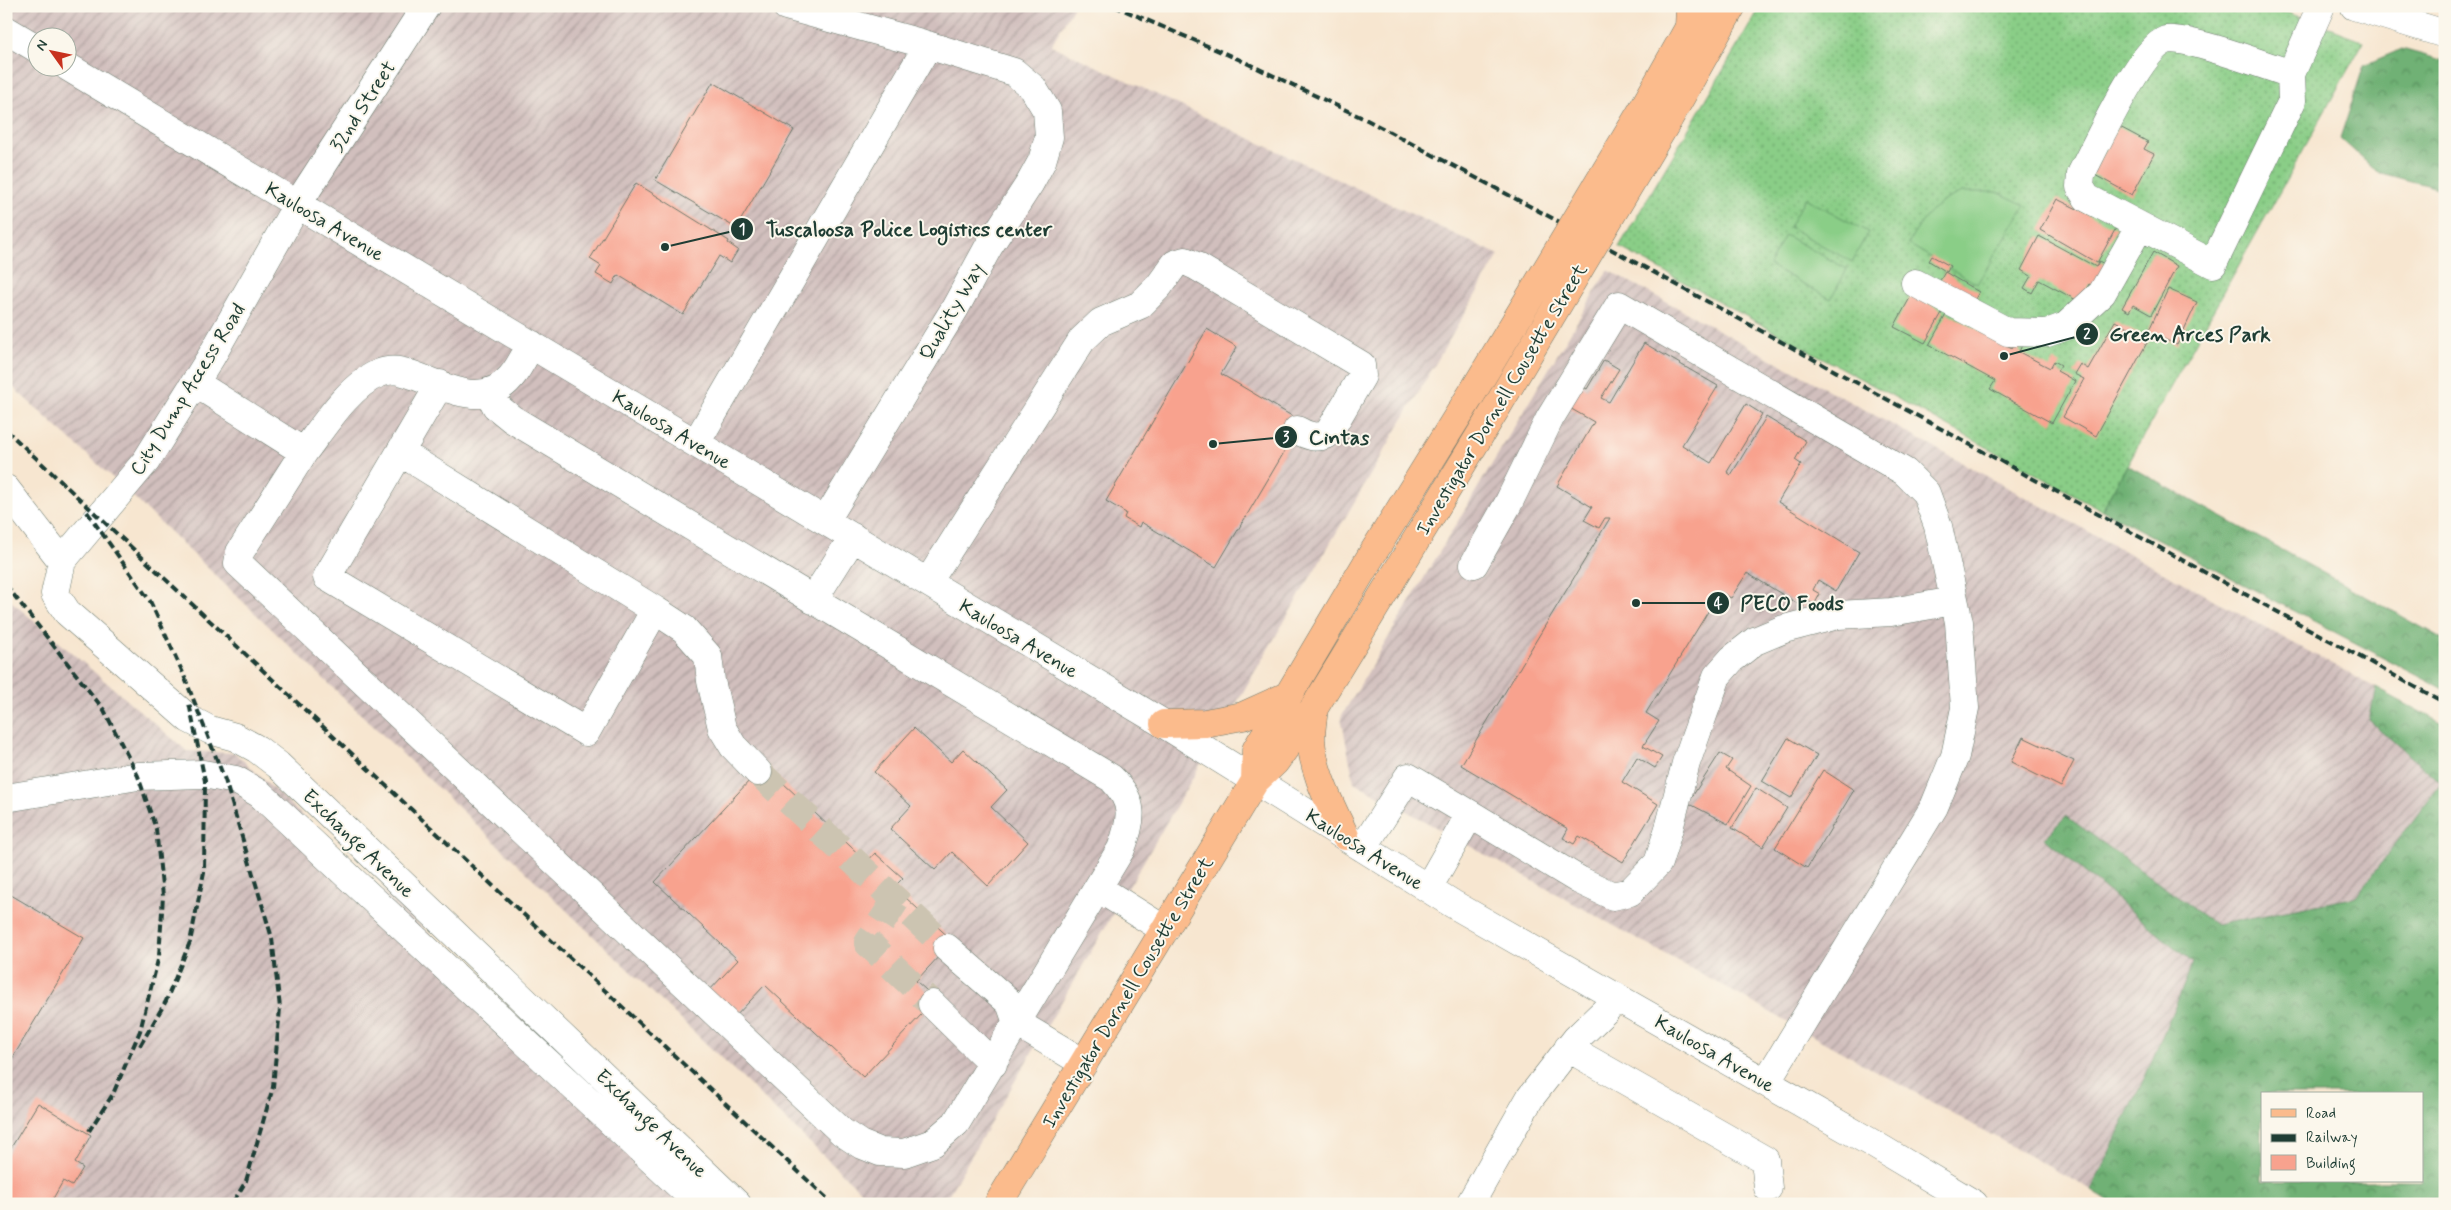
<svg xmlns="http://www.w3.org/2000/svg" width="2451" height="1210" viewBox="0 0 2451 1210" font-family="Mynerve,sans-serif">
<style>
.industrial{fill:url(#industrial-furrows);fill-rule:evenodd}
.grass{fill:url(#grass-dots);stroke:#54865e}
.forest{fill:url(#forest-crowns);stroke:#477754;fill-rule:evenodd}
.garden{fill:#8ace87;stroke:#54865e}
.building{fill:#f8a28e}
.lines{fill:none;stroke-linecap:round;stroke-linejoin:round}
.minor-tunnel{stroke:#ccc4b1;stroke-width:28;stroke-dasharray:28 14;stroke-linecap:butt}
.minor-casing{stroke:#6b786b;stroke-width:29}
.major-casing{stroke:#6b786b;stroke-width:29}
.highway-casing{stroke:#6b786b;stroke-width:29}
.minor{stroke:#fff;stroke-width:28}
.major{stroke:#fbbb8c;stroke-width:28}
.highway{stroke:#fbbb8c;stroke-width:28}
.rail{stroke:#1f3d34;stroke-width:4;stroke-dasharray:8 4;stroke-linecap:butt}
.major-bridge-casing{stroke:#6b786b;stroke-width:29;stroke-linecap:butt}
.major-bridge{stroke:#fbbb8c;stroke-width:28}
.labels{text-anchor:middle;stroke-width:4;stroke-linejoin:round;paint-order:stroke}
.street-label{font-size:20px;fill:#1f3d34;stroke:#fbf7ec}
.leader{fill:none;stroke:#1f3d34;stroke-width:2}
.callout-dot{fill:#1f3d34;stroke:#fbf7ec;stroke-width:2}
.mark-label{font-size:15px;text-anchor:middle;font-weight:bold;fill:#fff}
.callout-label{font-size:21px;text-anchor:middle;font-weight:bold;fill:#1f3d34;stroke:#fbf7ec;stroke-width:4;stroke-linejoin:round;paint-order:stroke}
</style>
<defs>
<pattern id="industrial-furrows" width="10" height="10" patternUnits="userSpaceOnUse" patternTransform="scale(1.25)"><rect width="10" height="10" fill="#d1bfbd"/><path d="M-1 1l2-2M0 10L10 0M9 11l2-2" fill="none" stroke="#a99c9a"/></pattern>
<pattern id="grass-dots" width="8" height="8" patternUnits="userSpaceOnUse" patternTransform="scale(1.25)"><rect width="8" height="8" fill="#8ace87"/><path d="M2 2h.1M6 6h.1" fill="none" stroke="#70a86f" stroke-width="1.8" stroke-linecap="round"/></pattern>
<pattern id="forest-crowns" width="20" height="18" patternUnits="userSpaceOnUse" patternTransform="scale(1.25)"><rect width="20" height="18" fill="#6fb174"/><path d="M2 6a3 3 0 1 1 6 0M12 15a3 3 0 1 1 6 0" fill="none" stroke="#5b9160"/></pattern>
</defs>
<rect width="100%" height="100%" fill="#fbf7ec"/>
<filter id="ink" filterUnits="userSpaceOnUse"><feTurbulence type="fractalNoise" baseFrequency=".02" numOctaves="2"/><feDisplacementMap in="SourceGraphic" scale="10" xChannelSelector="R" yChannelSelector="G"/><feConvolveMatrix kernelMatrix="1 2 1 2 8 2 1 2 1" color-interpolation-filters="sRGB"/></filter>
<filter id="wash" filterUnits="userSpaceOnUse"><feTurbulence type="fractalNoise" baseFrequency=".0096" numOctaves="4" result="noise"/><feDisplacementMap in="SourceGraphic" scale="20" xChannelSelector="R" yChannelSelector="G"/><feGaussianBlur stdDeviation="1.12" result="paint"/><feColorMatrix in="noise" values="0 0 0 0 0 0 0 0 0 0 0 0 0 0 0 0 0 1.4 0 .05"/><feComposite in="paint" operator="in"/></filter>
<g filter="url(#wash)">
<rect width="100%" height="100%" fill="#f7e6d0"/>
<path class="industrial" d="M6,6h1068l-23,39 448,210 -556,949h-69l-750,-716 -118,-107zM38,38h30v30h-30z
M1608,270l768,418 -7,32 73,63 -86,114 -140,28 -150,-109 -22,22 149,125 -51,121 -51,106 -737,-408 -13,-65z
M6,597l181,154 48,2 485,451h-714z"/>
<path class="grass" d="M1761,6h509l94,35 -262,469 -483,-263z"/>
<path class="forest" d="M2402,49l43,12v129l-68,-18 -37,-34 24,-73z
M2127,465l318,175v50l-343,-180z
M2376,688l69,37v479h-333l-21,-14 51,-106 51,-121 -149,-125 22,-22 150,109 140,-28 85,-114 -72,-63zM2262,1094h160v87h-160z"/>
<path class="garden" d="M1962,192h35l28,13 -48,79 -69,-40c16,-27 24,-39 54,-52z
M1805,198l63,34 -16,30 -63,-35z
M1785,235l62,34 -16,30 -62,-34z"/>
<g id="blocks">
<path class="building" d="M713,82l81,48 -58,98 -81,-48z
M2118,126l30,16 -4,7 10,5 -22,41 -41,-22z
M636,183l93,58 -1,2 10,7 -8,13 -11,-7 -36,59 -65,-40 -5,9 -17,-10 5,-8 -11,-7z
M2057,199l59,29 -19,35 -57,-33z
M2039,236l57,31 3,-6 12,7 -15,20 -7,-4 -9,18 -41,-22 -7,13 -8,-5 7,-12 -10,-6z
M2153,252l24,14 -26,49 -18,-10 -4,7 -7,-4z
M1932,256l18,10 -3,6 -18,-11z
M1945,272l34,20 -6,11 -35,-19z
M2168,289l29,13 -20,43 -29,-13z
M1912,294l31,17 -18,32 -31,-16z
M1947,313l65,35 4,-7 6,4 -3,7 31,16 4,-7 7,4 -4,6 18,10 -23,42 -62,-34 5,-8 -66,-36z
M2115,321l34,18 -53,97 -33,-19 21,-38 -10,-5 6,-10 8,5z
M1207,329l30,18 -16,27 81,48 -86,145 -75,-45 -2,5 -15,-9 2,-5 -20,-12z
M1644,343l74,43 -36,59 29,18 35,-59 16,10 -35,58 4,3 35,-58 40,24 -11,19 6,4 -23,38 81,50 -23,39 -18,-11 -5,10 7,4 -6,11 -7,-5 -4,7 -56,-34 -16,25 -11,-6 -74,121 13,8 -16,25 19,11 -7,11 -18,-11 -15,25 36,22 -35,58 -44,-26 -5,8 -11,-6 5,-9 -107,-64 149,-247h-5l-6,10 -15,-8 8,-13 -35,-21 37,-64 -26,-15 13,-21 6,3 17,-29 15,9 -18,29 8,4z
M914,728l37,34 12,-13 44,41 -16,17 37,35 -40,44 -36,-34 -17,18 -45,-41 21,-23 -37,-34z
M2023,737l51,24 -13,26 -50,-25z
M1788,738l29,17 -26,43 -29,-17z
M1720,753l12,7 -6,9 25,17 -23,38 -40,-21z
M764,765l103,97 8,-9 28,25 -9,9 59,54 -37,40 20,18 -73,78 -98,-92 -31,33 -27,-25 31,-33 -83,-78z
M1823,770l31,20 -47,78 -32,-20z
M1756,788l31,20 -24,39 -31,-19z
M6,892l78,46 -78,131z
M38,1103l53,32 -16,28 8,5 -11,18 -9,-5 -13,23h-44v-48z"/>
</g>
</g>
<g filter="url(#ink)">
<use href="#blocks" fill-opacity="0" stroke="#6b786b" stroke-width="1"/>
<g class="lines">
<path class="minor-tunnel" d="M758,772l189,176
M896,900l-28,43 64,61"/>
<defs>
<path id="minor" d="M786,6l135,37 93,29 19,16 14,23 2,26 -7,24 -12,22 -41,63 -35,64 -128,210
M2354,6l91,28
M6,30l32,19
M68,67l1096,657 289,180 417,238 104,62
M2291,74c-21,-7 -108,-39 -125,-34 -27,10 -70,106 -85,134l-1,13 7,11 126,66 79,-163 -1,-27 30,-68
M1915,283l93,49 39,1 19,-7 36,-33 38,-67
M195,383l109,69 -64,100 -2,11 604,569 18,12 20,8 24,1 29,-10 23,-20 165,-274c11,-29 15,-47 -10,-71l-599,-359 -16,-13 -6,-12
M696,443l232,-398
M304,452c19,-25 46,-68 76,-79 12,-5 22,-2 33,2 34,12 70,35 98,2 8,-9 14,-22 20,-33
M400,452l255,158 -69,122 -259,-155 113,-193
M6,489l56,72 -7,33 12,18 122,107 21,11 25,7 22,12 21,16 459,439
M62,561l84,-100 65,-104 86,-152 129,-199
M1474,564l34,-60 42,-86 69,-113 286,167 21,21 12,33 21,96 6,86 -10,48 -21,51 -168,275
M928,582l154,-242 19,-18 39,-17 19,-19 16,-22 10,-3 11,5 165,99 1,11 -34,58c-12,5 -20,2 -31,-4
M813,600l40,-63
M655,610l29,19 24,27 3,25 11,47 11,18 25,26
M6,798l132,-22 65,-2 33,6 24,14 439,410
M1470,814l109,66 34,16 17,-4 28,-29 12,-38 16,-62 31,-87 15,-17 23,-18 29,-12 54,-14 53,-3 63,-11
M1363,848l45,-71 62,37 -42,74
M1098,888l67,42
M947,948l63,55 7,20 67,40
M932,1004l61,60
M1568,1048l197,112 3,28
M1470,1204l60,-106 46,-59 31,-30 8,-13"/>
<path id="major" d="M1643,109l57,-101
M1668,120l64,-114
M1314,708c-1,10 -3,21 -3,31 2,34 20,66 34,97
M1164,724l41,-1 38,-7 44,-20
M1255,781l1,-31 115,-194 103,-166
M998,1204l257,-423 20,-19 39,-54 183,-301"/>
<path id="highway" d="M1689,28l1,-22"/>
</defs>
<use href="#minor" class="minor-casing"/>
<use href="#major" class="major-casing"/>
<use href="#highway" class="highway-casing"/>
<use href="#minor" class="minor"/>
<use href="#major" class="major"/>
<use href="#highway" class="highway"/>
<path class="rail" d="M1114,6l124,53 129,61 253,134 825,449
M6,430l827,774
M87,512l63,89 33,72 42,107 47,158 8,70 -7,79 -27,94 -14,23
M6,585l98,125 34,66 18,53 7,67 -4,60 -19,75 -27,63 -24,37
M140,1046l26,-45 24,-59 14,-70 1,-91 -16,-78"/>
<defs>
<path id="major-bridge" d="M1474,390l169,-281
M1497,407l171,-287"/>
</defs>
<use href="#major-bridge" class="major-bridge-casing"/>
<use href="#major-bridge" class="major-bridge"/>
</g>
</g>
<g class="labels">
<g class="street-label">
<text transform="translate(362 106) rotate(-57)" y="7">32nd Street</text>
<text transform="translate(325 221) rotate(31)" y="7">Kauloosa Avenue</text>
<text transform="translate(951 311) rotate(-60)" y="7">Quality Way</text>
<text transform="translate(187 389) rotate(-58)" y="7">City Dump Access Road</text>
<text transform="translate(1501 399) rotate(-59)" y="7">Investigator Dornell Cousette Street</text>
<text transform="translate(672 429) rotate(31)" y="7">Kauloosa Avenue</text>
<text transform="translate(1019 638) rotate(31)" y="7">Kauloosa Avenue</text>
<text transform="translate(359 843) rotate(44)" y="7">Exchange Avenue</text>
<text transform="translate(1365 849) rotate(32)" y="7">Kauloosa Avenue</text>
<text transform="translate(1127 992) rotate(-59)" y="7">Investigator Dornell Cousette Street</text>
<text transform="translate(1715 1053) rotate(30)" y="7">Kauloosa Avenue</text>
<text transform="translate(652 1123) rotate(44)" y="7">Exchange Avenue</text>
</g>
</g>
<path class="leader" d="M665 247L742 229M2004 356L2087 334M1213 444L1286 437M1636 603L1718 603"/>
<g class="callout-dot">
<circle cx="665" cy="247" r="5"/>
<circle cx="2004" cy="356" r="5"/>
<circle cx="1213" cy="444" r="5"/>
<circle cx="1636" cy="603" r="5"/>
<circle cx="742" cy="229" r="12"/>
<circle cx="2087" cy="334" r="12"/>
<circle cx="1286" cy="437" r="12"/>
<circle cx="1718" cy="603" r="12"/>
</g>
<g class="mark-label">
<text x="742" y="234">1</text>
<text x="2087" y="339">2</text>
<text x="1286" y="442">3</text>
<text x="1718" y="608">4</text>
</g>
<g class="callout-label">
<text x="909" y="236">Tuscaloosa Police Logistics center</text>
<text x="2190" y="341">Green Arces Park</text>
<text x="1339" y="444">Cintas</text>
<text x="1792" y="610">PECO Foods</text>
</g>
<rect width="2451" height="1210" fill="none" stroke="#fbf7ec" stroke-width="25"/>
<rect x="2261" y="1092" width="162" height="90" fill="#fbf7ec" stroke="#a3ada2"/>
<rect x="2271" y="1109" width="25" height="8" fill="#fbbb8c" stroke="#a3ada2"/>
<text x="2306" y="1118" font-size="15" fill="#1f3d34">Road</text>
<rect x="2271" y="1134" width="25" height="8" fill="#1f3d34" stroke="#a3ada2"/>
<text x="2306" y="1142" font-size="15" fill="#1f3d34">Railway</text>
<rect x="2271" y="1155" width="25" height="15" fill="#f8a28e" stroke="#a3ada2"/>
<text x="2306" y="1168" font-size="15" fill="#1f3d34">Building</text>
<g transform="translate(52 52) rotate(303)"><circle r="24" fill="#fbf7ec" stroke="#a3ada2"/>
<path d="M0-4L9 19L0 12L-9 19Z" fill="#c8321e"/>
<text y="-8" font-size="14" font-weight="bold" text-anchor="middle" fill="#1f3d34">N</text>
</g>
</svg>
